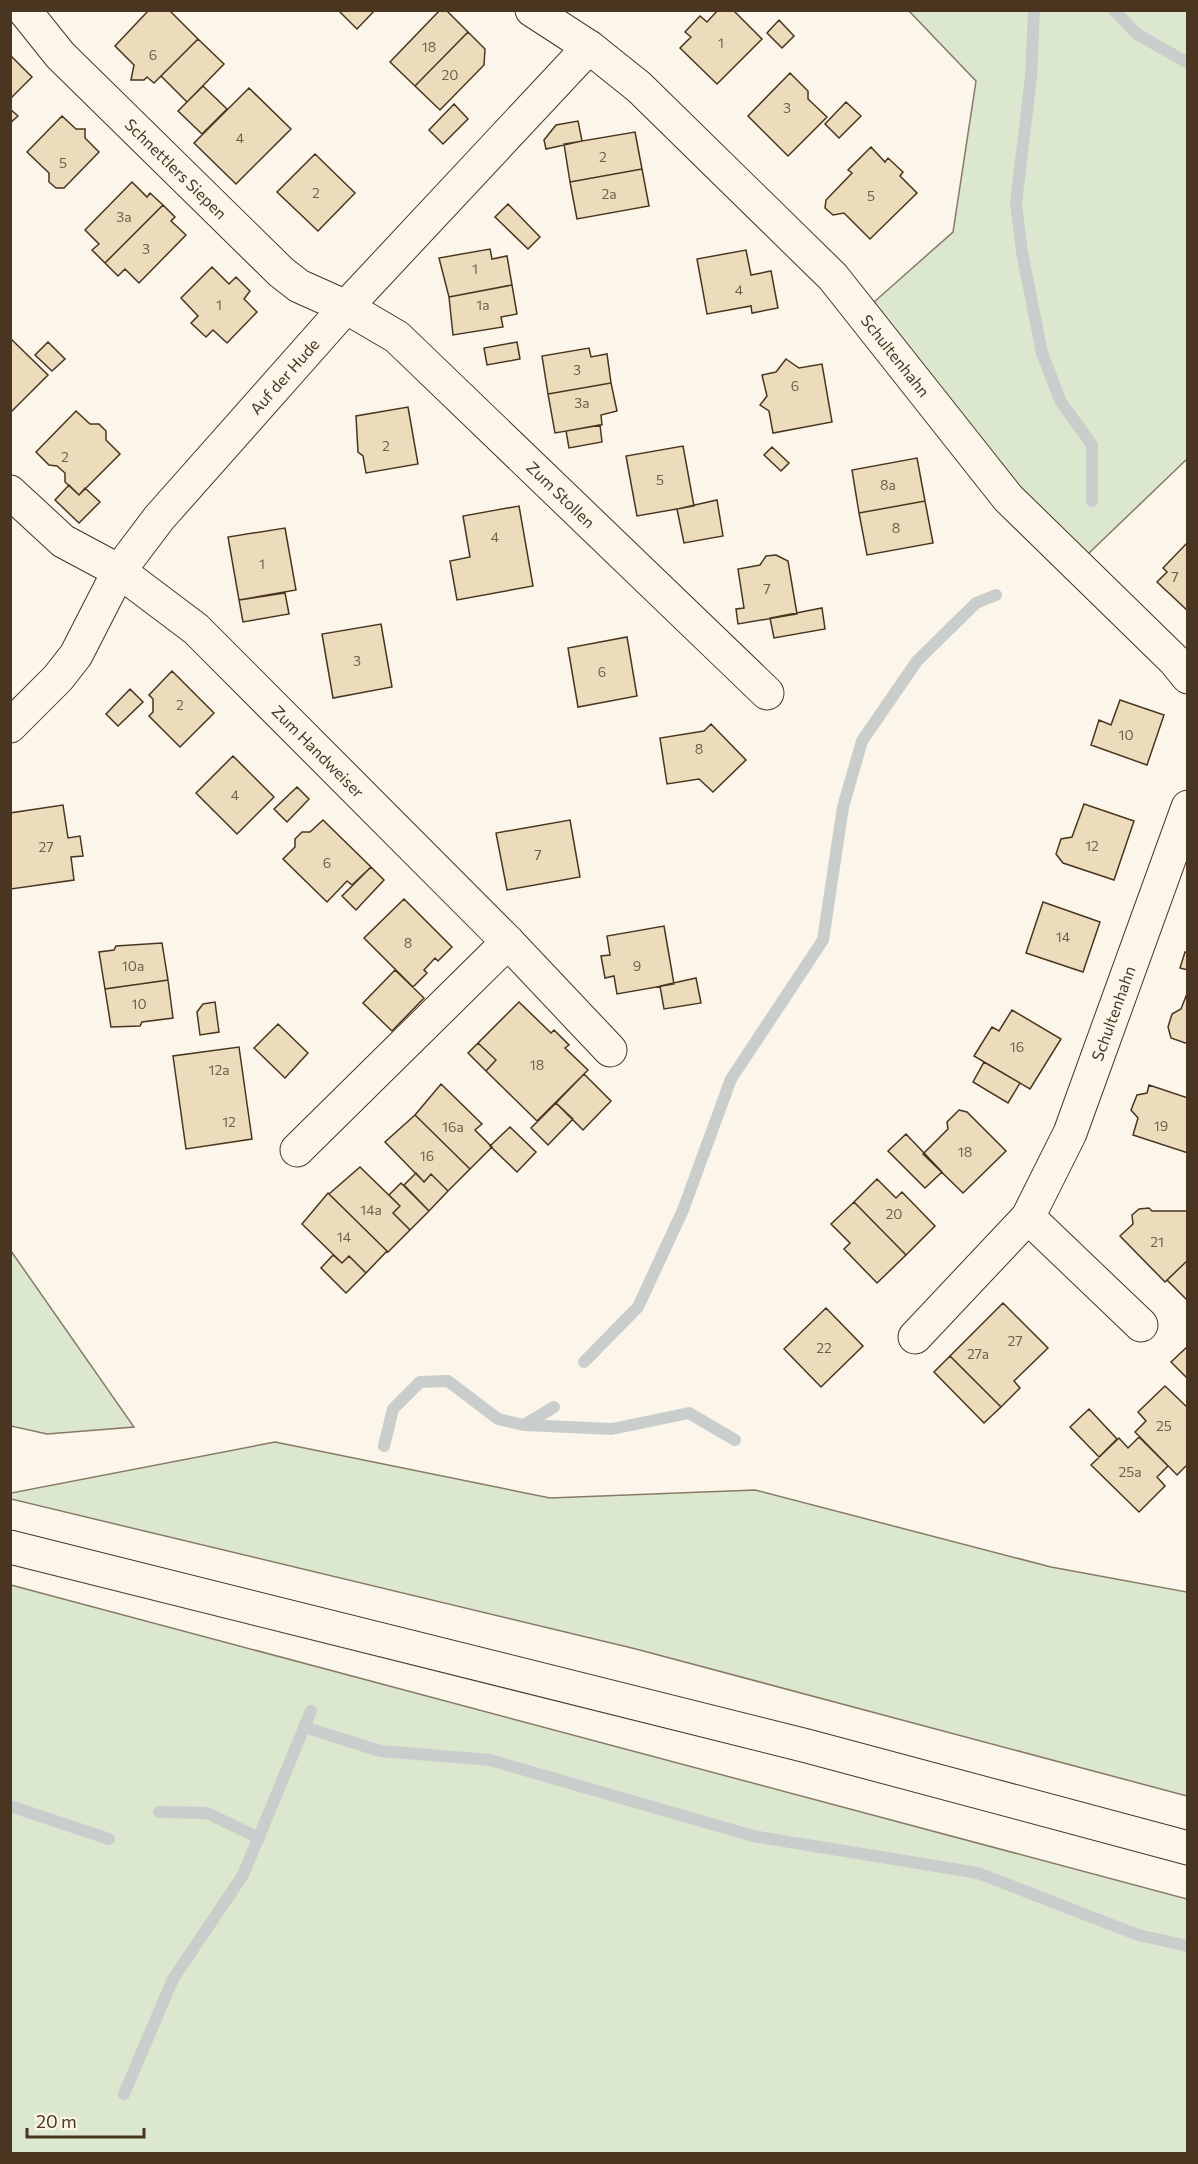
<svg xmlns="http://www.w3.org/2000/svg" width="1198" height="2164" viewBox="0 0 1198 2164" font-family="Commissioner,sans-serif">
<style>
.green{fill:#dce7d0;stroke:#887966;stroke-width:1.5}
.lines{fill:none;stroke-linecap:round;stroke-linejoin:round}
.stream{stroke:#c9cecd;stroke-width:12}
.building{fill:#ecdcbc;stroke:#4a3520;stroke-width:1.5}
.minor-casing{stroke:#4a3520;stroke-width:35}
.primary-casing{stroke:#4a3520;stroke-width:35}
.minor{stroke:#fbf6e9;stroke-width:33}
.primary{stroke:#fbf6e9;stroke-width:33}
.labels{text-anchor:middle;stroke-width:4.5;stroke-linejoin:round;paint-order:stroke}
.number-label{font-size:14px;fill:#725f47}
.street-label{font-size:16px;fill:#4a3520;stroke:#fbf6e9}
</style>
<rect width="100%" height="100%" fill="#fbf6e9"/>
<path class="green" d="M909,11h278v448l-99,95 -78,-76 -136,-176 79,-70 23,-151z
M11,1251l123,176 -87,7 -36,-8z
M275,1442l275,56 205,-8 296,77 136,25v204l-551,-147 -625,-150v-6z
M11,1585l1176,314v254h-1176z"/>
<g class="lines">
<path class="stream" d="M1034,10l-3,67 -15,126 6,49 20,101 19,49 31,43v56
M1114,10l23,24 51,29
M584,1362l54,-55 45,-97 48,-131 92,-139 20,-133 19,-66 55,-80 59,-58 20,-8
M554,1407l-30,18 88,4 77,-16 46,27
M384,1446l9,-37 27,-27 28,-1 50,38 26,6
M304,1727l76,24 110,9 263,76 225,37 160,62 50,11
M10,1806l99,33
M159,1812l48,1 52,25
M124,2094l49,-115 70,-104 68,-164"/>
</g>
<path class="building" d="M149,10h20l29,29 -44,44 -7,-6 -3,3h-13l3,-15 -19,-19z
M338,10h37l-18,19z
M440,10h6l22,22 -53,54 -25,-24z
M718,10h15l29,29 -45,45 -37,-36 11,-11 -6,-5 15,-16 7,6z
M779,20l15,16 -12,12 -15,-15z
M468,32l17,17 -1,16 -44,45 -25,-24z
M198,39l26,25 -37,38 -26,-26z
M10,55l22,22 -22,22z
M790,73l18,18v8l19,18 -39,39 -40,-40z
M203,86l24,23 -25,25 -24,-23z
M249,88l42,41 -55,55 -42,-41z
M846,102l15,14 -22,22 -14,-14z
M454,104l14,15 -25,25 -14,-14z
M10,109l8,7 -8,7z
M62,116l14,13h9v9l14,14 -35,36h-8l-7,-6v-9l-22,-21z
M578,121l4,20 -36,8 -2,-9 12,-15z
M635,132l7,37 -72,13 -6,-38z
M871,147l14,15 3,-4 15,14 -3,4 17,17 -47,46 -26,-26 -11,2 -8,-7 1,-8 26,-27 -4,-3z
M315,154l40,39 -37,38 -41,-39z
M642,169l7,37 -72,13 -7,-37z
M132,182l15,15 3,-4 13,12 -58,58 -13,-13 7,-6 -14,-14z
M508,204l32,33 -12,12 -33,-32z
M163,205l12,12 -4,4 15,14 -47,48 -14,-14 -7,7 -13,-13z
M490,249l2,10 15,-3 5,29 -63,12 -10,-39z
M746,250l5,25 20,-4 7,37 -26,5 -1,-7 -44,8 -10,-55z
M212,267l17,17 7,-7 14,14 -6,8 13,13 -30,31 -14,-13 -7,7 -15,-14 7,-7 -17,-18z
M512,285l5,29 -16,3 2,10 -50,8 -4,-38z
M10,338l38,37 -38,38z
M48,342l17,17 -13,12 -17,-16z
M517,342l3,17 -33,6 -3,-17z
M589,348l2,9 16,-3 4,29 -63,11 -6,-38z
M786,359l13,9 23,-4 10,58 -59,11 -4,-22 -9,-6 7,-9 -5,-21 14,-3z
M611,383l6,28 -16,4 1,10 -47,8 -7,-39z
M408,407l10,57 -52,9 -3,-17 -5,-4 -2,-36z
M76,411l14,13h9l7,7v9l14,14 -41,41 -14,-13v-9l-8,-7 -8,-1 -13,-13z
M600,425l2,17 -33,6 -3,-17z
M683,446l11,60 -57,10 -11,-60z
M772,447l17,16 -8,8 -17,-16z
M917,458l8,43 -66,12 -7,-43z
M69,485l10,10 6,-7 15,14 -21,21 -24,-23z
M717,500l6,36 -39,7 -7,-34z
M925,501l8,42 -66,12 -8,-42z
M519,506l14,80 -76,14 -7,-39 20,-4 -7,-41z
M285,528l11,62 -57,10 -11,-63z
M1187,543l1,1v67l-31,-29 10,-10 -4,-4z
M776,555l12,6 9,53 -59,10 -2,-15 8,-1 -6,-39 22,-4 6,-9z
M285,593l4,21 -46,8 -4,-22z
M822,608l3,21 -51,9 -4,-20z
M381,624l11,63 -59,11 -11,-64z
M627,637l10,59 -59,11 -10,-59z
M172,671l42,42 -34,34 -31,-31 4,-4v-13l-4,-4z
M130,689l13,13 -25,24 -12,-12z
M1120,700l44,15 -17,50 -56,-20 8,-25 12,5z
M711,724l35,36 -33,32 -14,-13 -32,5 -7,-46 44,-7z
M233,756l41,41 -37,37 -41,-41z
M297,787l12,12 -22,23 -13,-13z
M1084,804l50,17 -20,59 -51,-17 -7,-9 5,-15 11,-2z
M63,805l5,33 12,-2 3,20 -12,1 3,23 -63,9 -1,-76z
M323,820l48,47 -19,18 -5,-4 -20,21 -44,-43 12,-12v-8l7,-7h8z
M570,820l10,57 -73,13 -11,-57z
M371,867l13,13 -28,30 -14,-14z
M404,899l48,48 -14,14 -3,-3 -11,12 3,3 -14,14 -49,-49z
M1043,902l57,20 -17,50 -57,-19z
M664,926l10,58 -57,10 -3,-18 -9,2 -4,-22 9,-1 -3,-19z
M162,943l6,37 -63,9 -6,-37 15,-2 2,-4z
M1185,952l3,1v17l-8,-2z
M395,970l29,28 -32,33 -29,-28z
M696,978l5,25 -37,6 -4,-23z
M168,980l5,38 -31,4 -2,4 -29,1 -6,-38z
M1188,991v53l-17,-6 -3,-11 4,-13 9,-5z
M215,1002l4,30 -19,3 -3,-23 6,-8z
M519,1002l32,31 3,-3 15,15 -4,3 23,22 -51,51 -51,-50 10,-11 -18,-17z
M1012,1010l49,29 -31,50 -56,-33 18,-29 7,4z
M278,1024l30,29 -23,25 -31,-30z
M478,1043l18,17 -10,11 -18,-18z
M239,1047l13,92 -66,10 -13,-93z
M984,1062l36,21 -12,20 -35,-21z
M584,1074l27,27 -28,29 -27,-27z
M441,1084l41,40 -7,6 17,17 -22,22 -55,-54z
M1149,1085l39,13v55l-55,-18 5,-17 -7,-8 6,-15 10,-2z
M556,1103l17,16 -25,26 -17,-17z
M959,1110l8,2 39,39 -43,42 -40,-39 25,-25 -1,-7z
M415,1115l55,54 -22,22 -17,-17 -7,8 -39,-40z
M510,1127l26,25 -19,20 -27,-26z
M906,1134l36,38 -17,16 -37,-37z
M360,1167l40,39 -7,7 17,17 -22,22 -59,-58z
M416,1173l8,9 7,-8 17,17 -19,20 -25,-26z
M877,1179l19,19 6,-6 33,34 -29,29 -52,-53z
M401,1183l28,28 -19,19 -17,-17 7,-7 -11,-11z
M328,1193l59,58 -21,22 -17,-17 -7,7 -40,-39z
M854,1202l52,53 -29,28 -33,-34 6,-6 -19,-19z
M1149,1208l3,3h36v49l-23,22 -45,-46 13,-12 -1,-9 7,-6z
M333,1255l9,8 7,-7 17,17 -20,20 -25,-25z
M1188,1260v41l-21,-21z
M1003,1303l45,45 -34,33 6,7 -19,19 -51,-51z
M826,1308l37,38 -42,41 -37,-38z
M1188,1346v33l-17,-17z
M950,1356l51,51 -17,16 -50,-51z
M1165,1386l23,22v56l-11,11 -42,-43 11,-11 -8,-9z
M1089,1409l28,30 -18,18 -29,-30z
M1139,1437l29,29 -11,11 8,9 -26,26 -48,-47 28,-27 9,10z"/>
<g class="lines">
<defs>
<g id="minor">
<path id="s1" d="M24,10l36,45 221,217 18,14 47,21 51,30 370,356"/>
<path id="s2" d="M532,10l57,37 50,40 194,190 175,221 167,163 13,16"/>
<path id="s3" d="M10,492l53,49 56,30 77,58 312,313 102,108"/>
<path id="s4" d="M10,726l48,-48 18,-23 43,-84 40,-53 187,-211 243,-260"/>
<path d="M297,1150l211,-208"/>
<path d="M1028,1217l113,108"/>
<path id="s5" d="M915,1337l113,-120 42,-84 118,-326"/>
</g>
<path id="primary" d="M10,1547l797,199 381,102"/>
</defs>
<use href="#minor" class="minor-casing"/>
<use href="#primary" class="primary-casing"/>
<use href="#minor" class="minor"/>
<use href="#primary" class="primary"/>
</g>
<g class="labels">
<g class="number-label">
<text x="721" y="48">1</text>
<text x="429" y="52">18</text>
<text x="153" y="60">6</text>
<text x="450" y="80">20</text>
<text x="787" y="113">3</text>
<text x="240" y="143">4</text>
<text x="603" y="162">2</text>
<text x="63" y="168">5</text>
<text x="316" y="198">2</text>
<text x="609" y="199">2a</text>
<text x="871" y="201">5</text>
<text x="124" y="222">3a</text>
<text x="146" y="254">3</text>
<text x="475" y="274">1</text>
<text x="739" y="295">4</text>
<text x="219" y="310">1</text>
<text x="483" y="310">1a</text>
<text x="577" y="375">3</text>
<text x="795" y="391">6</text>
<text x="582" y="408">3a</text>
<text x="386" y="451">2</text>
<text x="65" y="462">2</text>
<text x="660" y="485">5</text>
<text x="888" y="490">8a</text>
<text x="896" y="533">8</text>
<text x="495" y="542">4</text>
<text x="262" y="569">1</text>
<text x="1175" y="582">7</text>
<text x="767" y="594">7</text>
<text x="357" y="666">3</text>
<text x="602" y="677">6</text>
<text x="180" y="710">2</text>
<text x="1126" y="740">10</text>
<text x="699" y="754">8</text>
<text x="235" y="800">4</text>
<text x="1092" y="851">12</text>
<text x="46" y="852">27</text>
<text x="538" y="860">7</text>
<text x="327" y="868">6</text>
<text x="1063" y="942">14</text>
<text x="408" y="948">8</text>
<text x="133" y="971">10a</text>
<text x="637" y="971">9</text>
<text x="139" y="1009">10</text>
<text x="1017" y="1052">16</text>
<text x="537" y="1070">18</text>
<text x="219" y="1075">12a</text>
<text x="229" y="1127">12</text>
<text x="1161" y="1131">19</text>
<text x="453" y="1132">16a</text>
<text x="965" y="1157">18</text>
<text x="427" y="1161">16</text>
<text x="371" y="1215">14a</text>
<text x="894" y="1219">20</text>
<text x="344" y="1242">14</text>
<text x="1157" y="1247">21</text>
<text x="1015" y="1346">27</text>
<text x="824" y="1353">22</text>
<text x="978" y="1359">27a</text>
<text x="1164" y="1431">25</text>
<text x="1130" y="1477">25a</text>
</g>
<g class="street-label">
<text dy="6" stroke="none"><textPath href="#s1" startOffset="220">Schnettlers Siepen</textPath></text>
<text dy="6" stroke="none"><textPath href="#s2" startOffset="504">Schultenhahn</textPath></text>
<text dy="6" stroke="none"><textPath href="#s4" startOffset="447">Auf der Hude</textPath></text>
<text dy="6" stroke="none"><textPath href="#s1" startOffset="728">Zum Stollen</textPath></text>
<text dy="6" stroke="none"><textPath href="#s3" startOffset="405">Zum Handweiser</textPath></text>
<text dy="6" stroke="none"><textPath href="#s5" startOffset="386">Schultenhahn</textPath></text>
</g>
</g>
<rect width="1198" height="2164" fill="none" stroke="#4a3520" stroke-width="24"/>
<path d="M27 2128v9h117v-9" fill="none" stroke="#4a3520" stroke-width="3"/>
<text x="36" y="2128" font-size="18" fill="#4a3520" stroke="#fbf6e9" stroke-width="4.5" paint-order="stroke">20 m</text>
</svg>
